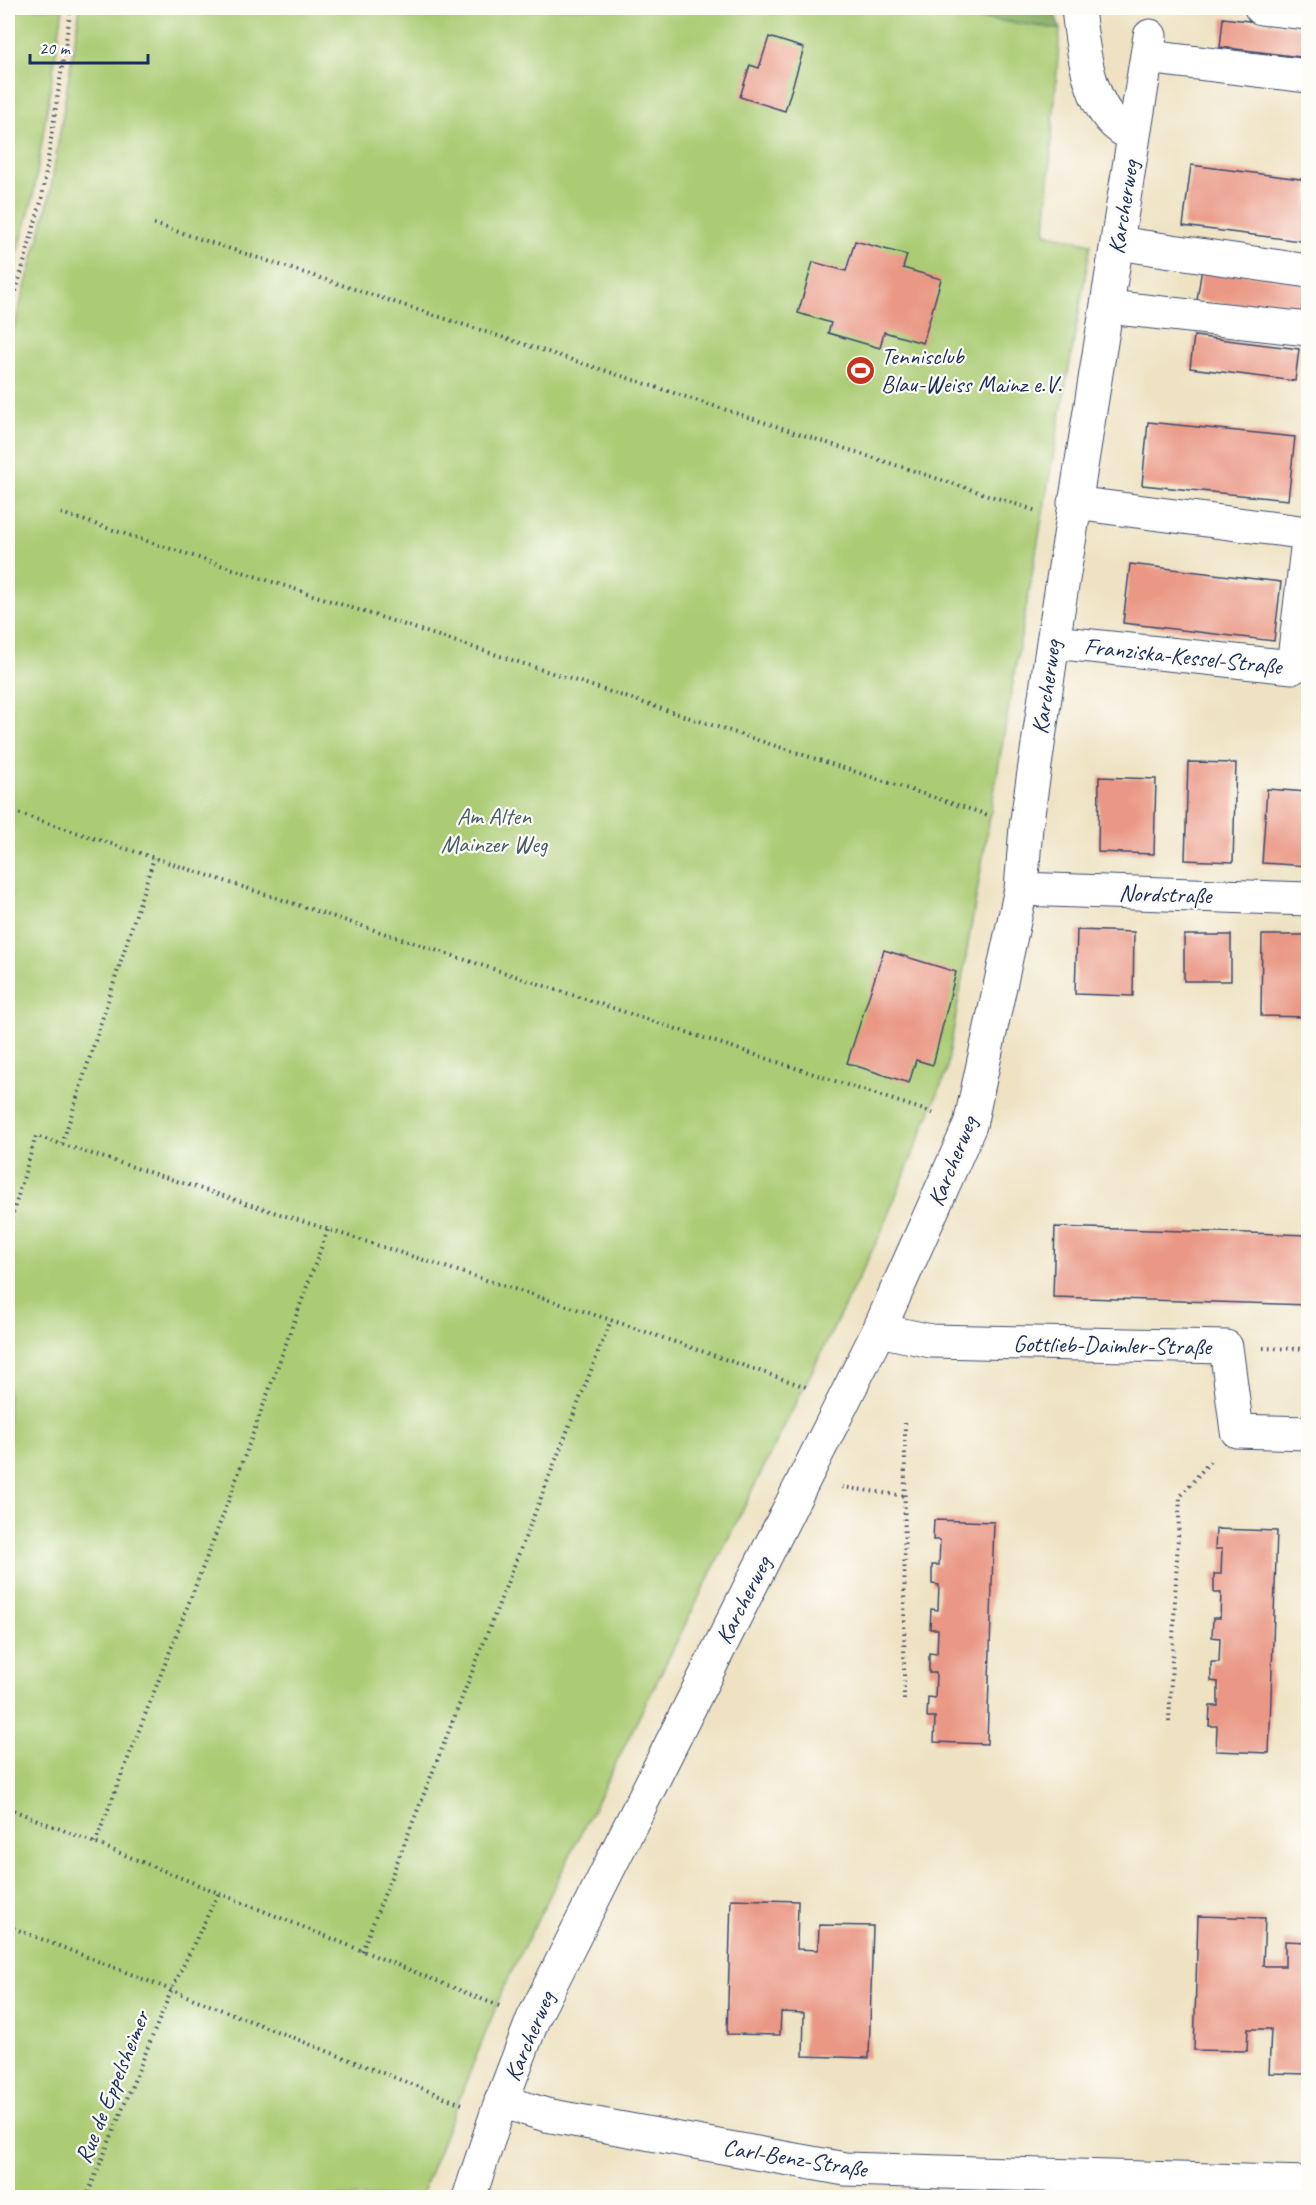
<svg xmlns="http://www.w3.org/2000/svg" width="1316" height="2205" viewBox="0 0 1316 2205" font-family="Caveat,sans-serif">
<style>
.green{fill:#abcc74;stroke:#637e69;stroke-width:1.5}
.forest{fill:#88b066;stroke:#527062;stroke-width:1.5}
.building{fill:#ea9885}
.lines{fill:none;stroke-linecap:round;stroke-linejoin:round}
.minor-casing{stroke:#3b4a6d;stroke-width:35}
.path{stroke:#3b4a6d;stroke-width:4;stroke-dasharray:1.5 4.5;stroke-linecap:butt}
.minor{stroke:#fff;stroke-width:33}
.labels{text-anchor:middle;stroke-width:4.5;stroke-linejoin:round;paint-order:stroke}
.street-label{font-size:24px;fill:#1b2f5e;stroke:#fdfcf7}
.poi-label{font-size:24px;fill:#1b2f5e;stroke:#fdfcf7;text-anchor:start}
.park-label{font-size:24px;fill:#465e65;stroke:#fdfcf7}
</style>
<rect width="100%" height="100%" fill="#fdfcf7"/>
<filter id="ink" filterUnits="userSpaceOnUse"><feTurbulence type="fractalNoise" baseFrequency=".0167" numOctaves="2"/><feDisplacementMap in="SourceGraphic" scale="12" xChannelSelector="R" yChannelSelector="G"/><feConvolveMatrix kernelMatrix="1 2 1 2 8 2 1 2 1" color-interpolation-filters="sRGB"/></filter>
<filter id="wash" filterUnits="userSpaceOnUse"><feTurbulence type="fractalNoise" baseFrequency=".008" numOctaves="4" result="noise"/><feDisplacementMap in="SourceGraphic" scale="24" xChannelSelector="R" yChannelSelector="G"/><feGaussianBlur stdDeviation="1.35" result="paint"/><feColorMatrix in="noise" values="0 0 0 0 0 0 0 0 0 0 0 0 0 0 0 0 0 1.4 0 .05"/><feComposite in="paint" operator="in"/></filter>
<g filter="url(#wash)">
<rect width="100%" height="100%" fill="#eee2c2"/>
<path class="green" d="M8,8h55l-30,190 -25,90z
M80,8h826l154,21 -15,204 46,11 -76,426 -69,403 -67,164 -376,752 -83,208 -412,1v-1849l41,-149z"/>
<path class="forest" d="M906,8h147l7,21z"/>
<g id="blocks">
<path class="building" d="M1223,18l85,10v30l-88,-11z
M769,37l35,11 -19,63 -45,-14 10,-32 9,3z
M1191,165l117,15v62l-125,-16z
M855,241l52,14 -4,13 38,11 -18,64 -39,-11 -4,16 -52,-15 3,-10 -33,-10 15,-51 33,9z
M1202,268l104,15 -5,32 -104,-15z
M1194,336l105,13 -4,32 -105,-13z
M1148,422l147,15 -7,63 -146,-15z
M1130,564l151,18 -7,59 -151,-18z
M1188,762l48,1 -3,99 -48,-2z
M1099,777l57,2 -2,75 -56,-2z
M1267,789l41,3v74l-46,-3z
M1077,930l57,2 -1,64 -58,-2z
M1184,935h47v46h-47z
M1262,935h46v82l-47,-1z
M884,950l72,22 -23,93 -17,-5 -7,23 -62,-20z
M1055,1227l253,8v70l-255,-8z
M934,1520l60,2 -7,222 -53,-2 1,-25h-8l1,-20 7,1 1,-25h-7v-20l8,1 1,-25h-8l1,-20 7,1 1,-25 -7,-1v-19h7l1,-25h-7z
M1216,1529l61,2 -8,222 -53,-2 1,-25h-8l1,-20h8v-24l-7,-1v-19h8l1,-24 -8,-1 1,-19h7l1,-25h-7v-19h7l1,-25h-7z
M731,1899l67,2 -1,48 21,1 1,-25 54,1 -4,132 -66,-2 1,-43 -23,-1 -1,23 -53,-1z
M1198,1916l67,2 -2,48h22v-25l23,1v132l-39,-1 2,-44h-23l-1,22 -53,-1z"/>
</g>
</g>
<g filter="url(#ink)">
<use href="#blocks" fill-opacity="0" stroke="#3b4a6d" stroke-width="1.5"/>
<g class="lines">
<defs>
<path id="minor" d="M1078,8c4,38 11,113 56,127
M1261,8l47,5
M1147,57l161,19
M1117,243l191,28
M1108,307l200,22
M1074,503l234,30
M1053,642l240,25 15,-127
M1021,889l287,10
M879,1330l52,11 295,6 11,84 71,2
M501,2101l45,14 299,54 463,14
M469,2198l27,-82 37,-97 346,-689 91,-205 51,-236 5,-62 27,-185 97,-606"/>
</defs>
<use href="#minor" class="minor-casing"/>
<path class="path" d="M154,224l883,287
M8,320l34,-122 29,-190
M61,513l930,303
M8,810l928,304
M62,1144l92,-286
M8,1230l28,-94 575,184 198,68
M1263,1348l45,1
M842,1487l63,9
M904,1700l1,-277
M1169,1722l11,-225 32,-38
M8,1808l491,198
M95,1843l127,-325 106,-289
M8,1926l454,178
M362,1951l249,-631
M86,2198l85,-207 47,-97"/>
<use href="#minor" class="minor"/>
</g>
</g>
<defs>
<symbol id="stadium-disc" viewBox="-11 -11 22 22"><circle r="9.5" fill="#c8321e" stroke="#fdfcf7"/><path d="M0-5a6.5 5 0 1 0 0 10a6.5 5 0 1 0 0-10ZM-3.5-1.8h7v3.6h-7Z" fill="#fff"/></symbol>
</defs>
<g fill-rule="evenodd">
<use href="#stadium-disc" x="844" y="354" width="33" height="33"/>
</g>
<g class="labels">
<g class="street-label">
<text transform="translate(1123 207) rotate(-81)" y="8">Karcherweg</text>
<text transform="translate(1183 656) rotate(6)" y="8">Franziska-Kessel-Straße</text>
<text transform="translate(1046 687) rotate(-82)" y="8">Karcherweg</text>
<text transform="translate(1165 894) rotate(2)" y="8">Nordstraße</text>
<text transform="translate(952 1161) rotate(-68)" y="8">Karcherweg</text>
<text transform="translate(1112 1345) rotate(1)" y="8">Gottlieb-Daimler-Straße</text>
<text transform="translate(743 1600) rotate(-63)" y="8">Karcherweg</text>
<text transform="translate(529 2036) rotate(-67)" y="8">Karcherweg</text>
<text transform="translate(112 2087) rotate(-68)" y="8">Rue de Eppelsheimer</text>
<text transform="translate(795 2158) rotate(9)" y="8">Carl-Benz-Straße</text>
</g>
<g class="poi-label">
<text x="881" y="364">Tennisclub<tspan x="881" dy="28">Blau-Weiss Mainz e.V.</tspan></text>
</g>
<g class="park-label">
<text x="494" y="824">Am Alten<tspan x="494" dy="28">Mainzer Weg</tspan></text>
</g>
</g>
<rect width="1316" height="2205" fill="none" stroke="#fdfcf7" stroke-width="30"/>
<path d="M30 54v9h118v-9" fill="none" stroke="#1b2f5e" stroke-width="3"/>
<text x="39" y="54" font-size="18" fill="#1b2f5e" stroke="#fdfcf7" stroke-width="4.5" paint-order="stroke">20 m</text>
</svg>
